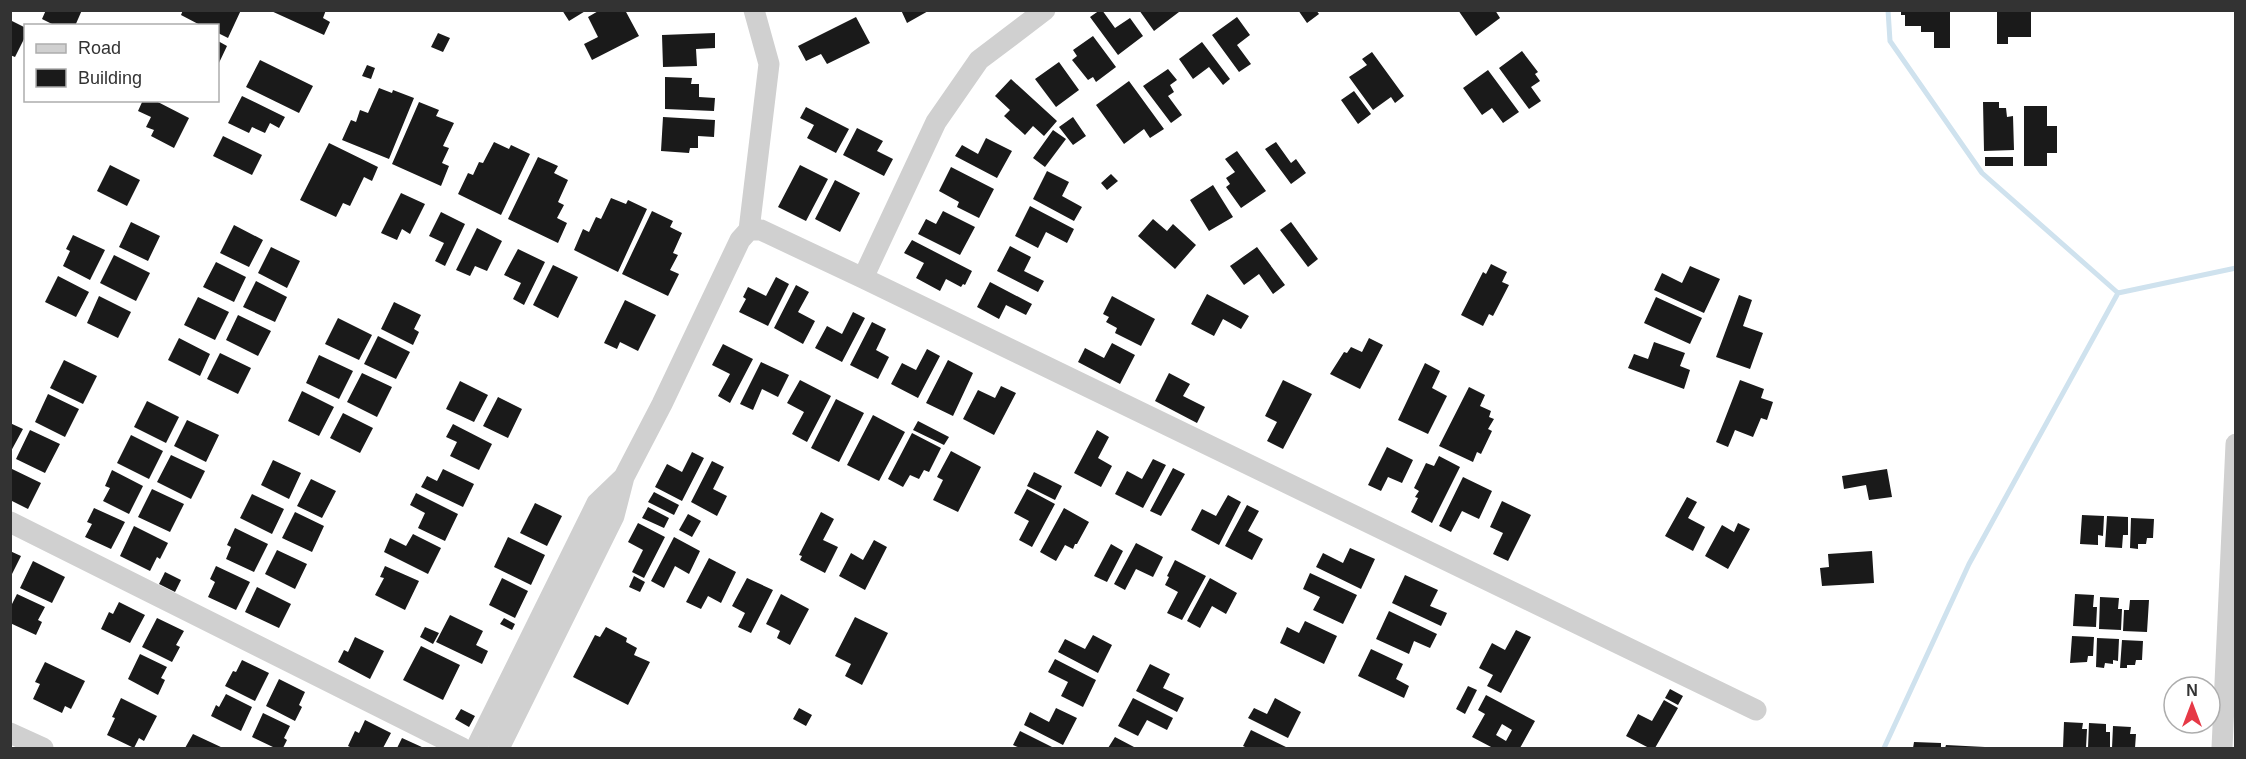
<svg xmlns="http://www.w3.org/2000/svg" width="2246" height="759" viewBox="0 0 2246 759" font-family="Helvetica,sans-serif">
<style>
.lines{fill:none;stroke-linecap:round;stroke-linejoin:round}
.stream{stroke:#cfe2ee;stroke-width:5}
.building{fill:#1a1a1a;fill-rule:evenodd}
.street{stroke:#d0d0d0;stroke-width:21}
</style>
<rect width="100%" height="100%" fill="#fff"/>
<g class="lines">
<path class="stream" d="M1888,10l2,31 92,132 136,120
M1884,748l85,-184 149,-271 118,-25"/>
</g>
<path class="building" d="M46,10h36l-7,16h-19l-14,-7z
M183,10h58l-13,28 -10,-5v-7h-16l-21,-11z
M269,10h57l-3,8 7,4 -6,13z
M562,10h25l-18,11z
M600,10h25l14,26 -47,24 -8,-16 14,-7 -10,-20z
M901,10h29l-23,13z
M1100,10h2l13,18 15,-10 13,18 -25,19 -28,-38z
M1139,10h39l1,2 -25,19z
M1298,10h18l3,4 -12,9z
M1458,10h37l5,8 -24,18z
M1901,10h49v38h-16v-16h-13v-6h-16v-11h-4z
M1997,10h34v27h-23v7h-11z
M856,17l14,26 -43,21 -6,-10 -15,7 -8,-15z
M1237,17l13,18 -13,10 14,19 -12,8 -27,-37z
M10,20l16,8v7l-11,22 -5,-2z
M438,33l12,5 -7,14 -12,-5z
M715,33v15l-19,1 1,17 -34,1 -1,-32z
M1093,36l23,31 -20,15 -3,-5 -5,3 -16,-20 5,-4 -4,-6z
M218,41l9,5 -9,19z
M1202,42l28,37 -7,6 -14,-18 -16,12 -14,-20z
M1522,51l16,21 -3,2 5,7 -9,6 10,14 -12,8 -30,-41z
M1372,52l32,44 -9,7 -4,-6 -18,13 -24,-33 18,-12 -5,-6z
M260,60l53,26 -14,27 -53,-26z
M1059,62l20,28 -23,17 -21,-28z
M367,65l8,3 -4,11 -9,-3z
M1168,69l9,11 -7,5 4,7 -6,4 14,19 -11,8 -28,-37z
M1488,70l31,42 -16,11 -11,-15 -10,7 -19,-27z
M665,77l27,1 -1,6h8v13l16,1 -1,13 -49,-2z
M1011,79l46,42 -13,15 -11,-10 -8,9 -21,-19 6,-6 -15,-14z
M1129,81l35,48 -14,9 -6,-9 -20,15 -28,-39z
M379,88l13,5 1,-3 21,8 -25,61 -47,-19 9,-20 5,2 4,-12 8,3z
M1354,91l17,23 -13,10 -17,-24z
M242,96l43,21 -6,11 -9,-5 -5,10 -13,-6 -3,6 -21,-10z
M143,100h11l35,18 -15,30 -23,-12 3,-6 -8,-3 5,-10 -13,-6z
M419,102l20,8 -3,6 18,7 -11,23 6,2 -7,15 7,3 -8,20 -49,-22z
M1983,102h16v6h7l1,9 6,-1 1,34 -30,1z
M2024,106h23v20h10v27h-10v13h-23z
M806,107l43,22 -13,24 -29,-15 7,-13 -14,-7z
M663,117l52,3 -1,17 -16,-1v12h-8l-1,5 -28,-2z
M1073,117l13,19 -13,9 -14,-18z
M857,128l26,13 -6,10 16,8 -9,17 -41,-21z
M1053,130l13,9 -21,28 -12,-9z
M223,136l39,19 -10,20 -39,-19z
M986,138l26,13 -15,27 -42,-22 7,-11 16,9z
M494,142l15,7 2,-4 19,9 -29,61 -43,-21 10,-21 5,2 6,-13 4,1z
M1276,142l15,21 5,-4 10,14 -15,11 -26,-35z
M329,143l49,24 -6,14 -8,-4 -14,29 -7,-3 -7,14 -36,-17z
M1237,151l29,40 -25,17 -15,-21 4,-3 -4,-6 9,-6 -10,-13z
M538,157l20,9 -4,7 14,7 -10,22 6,3 -7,13 10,5 -9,20 -50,-24z
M1985,157h28v9h-28z
M110,165l30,15 -13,26 -30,-15z
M800,165l28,14 -22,42 -28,-14z
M951,167l43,22 -15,29 -22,-11 2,-5 -20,-11z
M1047,171l22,11 -7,14 20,11 -8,14 -41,-22z
M1111,174l7,7 -11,9 -6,-7z
M835,180l25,13 -20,39 -25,-13z
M1213,185l20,32 -24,14 -19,-31z
M401,193l24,11 -15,30 -8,-5 -5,11 -16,-7z
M611,198l15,6 2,-4 19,9 -29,63 -44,-22 9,-21 6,3 7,-15 5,2z
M1030,206l44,23 -7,14 -21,-11 -8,16 -23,-12z
M652,211l21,10 -3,6 12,6 -9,20 5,2 -8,15 9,4 -11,22 -46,-22z
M943,211l32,16 -15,28 -42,-21 8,-15 10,5z
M441,212l24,12 -20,42 -10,-5 9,-18 -15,-7z
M1153,219l14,12 6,-7 23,21 -21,24 -37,-33z
M131,222l29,14 -12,25 -29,-14z
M1291,222l27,37 -10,8 -28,-37z
M234,225l29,15 -14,27 -29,-14z
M477,228l25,13 -15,30 -12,-5 -5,10 -14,-6z
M73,235l32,15 -15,30 -27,-14 7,-15 -4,-2z
M912,240l60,31 -7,14 -2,-1 -2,3 -15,-8 -6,12 -24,-13 8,-15 -20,-10z
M1010,246l21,11 -7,14 20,10 -6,11 -41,-21z
M271,247l29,14 -13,27 -29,-15z
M1257,247l28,38 -12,9 -14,-20 -15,11 -14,-19z
M518,249l27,13 -21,43 -11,-6 8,-16 -17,-8z
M114,255l36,18 -14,28 -36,-18z
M216,262l30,15 -12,25 -31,-15z
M1491,264l16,8 -5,10 7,3 -16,31 -4,-2 -6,12 -22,-11 22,-43 3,2z
M553,265l25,12 -20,41 -25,-13z
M1690,266l30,13 -16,34 -50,-23 8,-17 20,10z
M58,276l31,16 -13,25 -31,-15z
M776,277l13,7 -21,42 -29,-14 7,-13 -3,-2 5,-10 18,9z
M256,281l31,16 -12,25 -32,-15z
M990,282l42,22 -6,11 -20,-10 -7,14 -22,-12z
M796,285l13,7 -11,20 17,9 -12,23 -29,-16z
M1207,294l42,22 -8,13 -18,-10 -9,17 -23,-12z
M1739,295l13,5 -9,26 20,7 -13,36 -34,-12z
M99,296l32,16 -13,26 -31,-15z
M1112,296l43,23 -14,27 -26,-13 2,-5 -11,-6 3,-5 -6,-3z
M198,297l31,15 -14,28 -31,-15z
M1656,297l46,21 -12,26 -46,-21z
M625,300l31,15 -18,36 -18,-9 -3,7 -13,-6z
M394,302l27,13 -7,14 5,3 -6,13 -32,-16z
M853,312l12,6 -23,44 -27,-14 12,-22 15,8z
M238,315l33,16 -13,25 -32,-16z
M338,318l34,17 -13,25 -34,-16z
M872,322l14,7 -10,21 13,7 -11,22 -28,-14z
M378,336l32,16 -14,27 -32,-15z
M179,338l31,16 -10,22 -32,-16z
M1369,338l14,7 -23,44 -30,-15 14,-22 3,1 4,-6 11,5z
M1654,342l31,11 -5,13 10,4 -6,19 -56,-21 6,-14 14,5z
M1112,343l23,12 -15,29 -42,-22 7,-14 19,10z
M723,344l30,15 -23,44 -12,-7 12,-22 -18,-9z
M927,349l13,7 -22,42 -27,-14 11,-21 14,7z
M220,353l31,15 -13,26 -31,-15z
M319,355l34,16 -14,28 -33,-16z
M64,360l33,16 -14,28 -33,-16z
M948,360l25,13 -20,43 -27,-13z
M761,362l28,13 -11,22 -16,-8 -9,21 -13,-6z
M1425,363l15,8 -8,17 15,8 -19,38 -30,-14z
M362,373l30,14 -15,30 -30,-15z
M1169,373l21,11 -7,12 22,11 -8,16 -42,-22z
M800,380l31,16 -24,46 -15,-8 12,-22 -17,-9z
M1283,380l29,14 -29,55 -16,-8 10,-19 -12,-6z
M1740,380l24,9 -3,9 12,4 -6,18 -6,-2 -8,19 -18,-7 -7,17 -12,-5z
M460,381l28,14 -14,27 -28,-13z
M1001,386l15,7 -22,42 -31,-16 15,-29 17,8z
M1469,387l16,8 -5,11 11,5 -2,6 5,2 -6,10 4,2 -11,23 -4,-2 -4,10 -34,-16z
M302,391l32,16 -15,29 -31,-15z
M48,394l31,15 -14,28 -30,-15z
M498,397l24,12 -14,29 -25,-12z
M836,399l28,14 -25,49 -28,-14z
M147,401l32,16 -13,26 -32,-16z
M343,413l30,15 -13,25 -30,-15z
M873,415l32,17 -26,49 -32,-16z
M187,420l32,15 -13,27 -32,-16z
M918,421l31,16 -5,8 -31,-15z
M10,423l13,6 -13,24z
M453,424l39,20 -13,26 -29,-14 7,-14 -11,-5z
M30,430l30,14 -15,29 -29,-14z
M1097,430l12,7 -11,21 14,8 -11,21 -27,-14z
M912,433l29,15 -12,24 -5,-2 -5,9 -9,-4 -7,12 -15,-8z
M131,435l32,16 -14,28 -32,-16z
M1387,447l26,13 -11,23 -14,-6 -7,14 -13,-6z
M951,451l30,16 -23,45 -25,-12 10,-20 -6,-3z
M692,452l12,6 -22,43 -27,-14 12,-23 15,8z
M171,455l34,16 -14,28 -34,-17z
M1439,456l21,11 -28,56 -21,-11 7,-14 -3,-1 4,-6 -5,-3 12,-25 8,3z
M1153,459l13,6 -23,43 -28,-14 12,-23 15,8z
M273,460l28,13 -12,26 -28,-14z
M712,461l12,6 -11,22 14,7 -10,20 -26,-14z
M10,468l31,15 -13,26 -18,-9z
M1173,468l12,6 -24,42 -11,-5z
M443,469l31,15 -11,23 -42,-20 6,-11 10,5z
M1887,469l5,28 -23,3 -3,-15 -22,4 -2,-13z
M112,470l31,16 -14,28 -26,-13 7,-13 -5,-2z
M1034,472l28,14 -7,14 -28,-14z
M1463,477l29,14 -13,28 -17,-8 -11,21 -12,-6z
M311,479l25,12 -14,27 -25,-12z
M152,489l32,15 -14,28 -32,-15z
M1027,489l28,15 -23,43 -13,-7 10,-19 -15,-8z
M654,492l25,13 -5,10 -26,-13z
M416,493l42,21 -13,27 -27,-13 7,-15 -15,-8z
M252,494l32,15 -12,25 -32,-16z
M1228,495l13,7 -22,43 -28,-15 11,-21 14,7z
M1687,497l10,5 -9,16 17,9 -12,24 -28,-15z
M1502,501l29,14 -23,46 -15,-7 10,-21 -13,-6z
M535,503l27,13 -15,30 -27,-13z
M1247,505l12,6 -11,20 15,8 -11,21 -27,-14z
M648,507l21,11 -5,10 -22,-10z
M94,508l31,14 -14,27 -26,-12 7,-13 -5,-2z
M1064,508l25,14 -12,22h-2l-2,5 -8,-4 -9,16 -16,-9z
M295,512l29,14 -12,26 -30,-14z
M821,512l13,7 -11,21 15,7 -13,26 -25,-13 2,-4 -3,-1z
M688,514l13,7 -9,16 -13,-7z
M2082,515l22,1 -1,20 -5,-1v10l-18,-1z
M2107,516l21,1v18h-5l-1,13 -17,-1z
M2131,518l23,1 -1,19h-6l-1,6h-8v5l-8,-1z
M638,523l27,14 -21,41 -12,-6 11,-22 -15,-8z
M1738,523l12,6 -22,40 -23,-13 17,-31 12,7z
M134,526l34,17 -8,16 -3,-2 -7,14 -30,-15z
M235,528l33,16 -14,28 -28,-13 5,-12 -4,-2z
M413,534l28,14 -13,26 -44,-22 6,-14 16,8z
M508,537l37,18 -14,30 -37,-18z
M674,537l26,14 -11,23 -14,-8 -11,22 -13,-7z
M874,540l13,7 -22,43 -26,-14 12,-23 12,7z
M1136,543l27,14 -10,20 -17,-8 -11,21 -11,-6z
M1111,544l12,7 -16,31 -13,-6z
M1350,548l25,11 -14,30 -45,-22 7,-14 20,10z
M277,550l30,14 -12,25 -30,-15z
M10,551l11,5 -11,22z
M1872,551l2,32 -52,3 -2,-18 9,-1 -1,-13z
M709,558l27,14 -15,31 -13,-7 -7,13 -15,-7z
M1175,560l31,16 -24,44 -15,-7 11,-21 -13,-7 4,-8 -2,-1z
M33,561l32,16 -13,26 -32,-15z
M216,566l34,16 -14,28 -28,-13 7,-15 -5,-3z
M385,566l34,15 -14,29 -30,-15 9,-17 -4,-1z
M165,572l16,8 -6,12 -16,-8z
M1310,573l47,22 -14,29 -30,-14 7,-13 -17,-8z
M1405,575l33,15 -8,16 17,7 -6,13 -49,-23z
M634,576l11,6 -5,10 -11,-5z
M502,578l26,13 -13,27 -26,-13z
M747,578l26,12 -22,43 -13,-6 7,-14 -13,-7z
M1210,578l27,15 -11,21 -14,-8 -12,22 -13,-7z
M257,587l34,17 -12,24 -34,-16z
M17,594l28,13 -7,13 4,2 -6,13 -26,-12v-15z
M781,594l28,15 -19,36 -13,-7 3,-7 -14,-7z
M2075,594l19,1 -1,12h4l-1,20 -23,-1z
M2100,597l19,1 -1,11h4l-1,21 -22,-1z
M2130,600h19l-2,32 -24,-1 1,-21h5z
M119,602l26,13 -15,28 -29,-14 8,-17 4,2z
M1389,611l48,23 -7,14 -16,-7 -5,13 -33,-15z
M450,615l33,16 -7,14 12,6 -6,13 -46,-22z
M855,617l33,16 -26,52 -17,-9 6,-12 -16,-8z
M157,618l27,13 -8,14 4,2 -8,15 -30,-15z
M504,618l11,6 -3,6 -12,-6z
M1305,621l32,15 -13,28 -44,-21 7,-16 12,6z
M425,627l14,6 -6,11 -13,-7z
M606,627l21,11 -1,4 11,6 -3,7 16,7 -22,43 -55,-28 22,-42 5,2z
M1516,630l15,7 -30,56 -14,-7 6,-11 -14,-7 13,-25 13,7z
M1093,635l19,10 -14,28 -40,-21 7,-13 20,10z
M2072,636l22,1 -1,19h-5l-1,6 -17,1z
M355,637l29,14 -14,28 -32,-17 6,-12 4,2z
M2097,638l22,1 -1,22 -5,-1v4l-8,-1 -1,5 -8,-1z
M2122,640l21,1 -1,19h-6l-1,5h-8v3h-7z
M421,646l39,19 -17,35 -40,-20z
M1371,649l32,15 -7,15 13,7 -5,12 -46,-22z
M140,654l27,13 -6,11 4,2 -7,15 -30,-16z
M1055,659l41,21 -13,27 -22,-11 7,-14 -20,-10z
M242,660l27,13 -14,28 -30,-15 8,-15 3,1z
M45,662l40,19 -14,28 -6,-3 -3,7 -29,-14 7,-15 -5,-2z
M1150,664l20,10 -7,14 21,10 -7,14 -41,-21z
M279,679l26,13 -6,13 3,2 -7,14 -29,-15z
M1468,686l9,4 -12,24 -9,-5z
M1670,689l13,7 -5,9 -13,-7z
M226,694l26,13 -11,24 -30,-15 5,-11 3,2z
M1486,695l49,26 -15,27h-27l-21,-11 13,-23 -7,-4zM1502,724l10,6 -6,11 -10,-6z
M121,698l36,18 -13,25 -5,-3 -5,10 -27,-13 8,-17 -3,-1z
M1133,698l40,20 -6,12 -20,-10 -9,16 -20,-10z
M1275,698l26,14 -13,26 -40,-20 6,-10 13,6z
M1664,700l14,8 -23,40h-6l-23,-12 12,-22 14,7z
M799,708l13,7 -6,11 -13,-7z
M1056,708l21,10 -14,27 -39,-20 6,-13 19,10z
M461,709l14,7 -6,11 -14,-8z
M263,713l27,13 -6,12 3,2 -4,8h-8l-23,-11z
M365,720l26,13 -8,15h-31l-4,-2 7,-15 4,2z
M2064,722l19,1 -1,6h5l-1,19h-23z
M2089,723l17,1v8h4v16h-22z
M2113,726l18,1 -1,7h6l-1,14h-23z
M1251,730l37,18h-41l-4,-2z
M1020,731l34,17h-34l-7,-3z
M193,734l30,14h-38z
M1115,737l19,10 -1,1h-25z
M402,738l22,10h-27z
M1914,742l27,1v5h-28z
M1946,745l39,2v1h-40z"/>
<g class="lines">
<path class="street" d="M749,230l20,-166 -15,-54
M863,278l73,-156 43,-62 66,-50
M10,522l452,226
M10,733l33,15
M476,748l121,-245 26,-25
M499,748l115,-232 10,-39 38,-73 78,-164 9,-10h12l102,48 893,432
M2222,748l14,-304"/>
</g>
<rect width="2246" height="759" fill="none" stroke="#333333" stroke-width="24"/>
<rect x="24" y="24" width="195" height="78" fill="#ffffff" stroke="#adadad" stroke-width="1.5"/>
<rect x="36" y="44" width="30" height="9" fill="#d0d0d0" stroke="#adadad" stroke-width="1.5"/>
<text x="78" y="54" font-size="18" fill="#333333">Road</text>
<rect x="36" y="69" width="30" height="18" fill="#1a1a1a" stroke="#adadad" stroke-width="1.5"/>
<text x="78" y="84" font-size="18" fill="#333333">Building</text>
<g transform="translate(2192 705)"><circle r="28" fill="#ffffff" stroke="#adadad" stroke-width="1.5"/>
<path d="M0-4.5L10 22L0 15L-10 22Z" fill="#e63946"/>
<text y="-9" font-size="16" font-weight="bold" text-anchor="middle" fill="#333333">N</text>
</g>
</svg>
